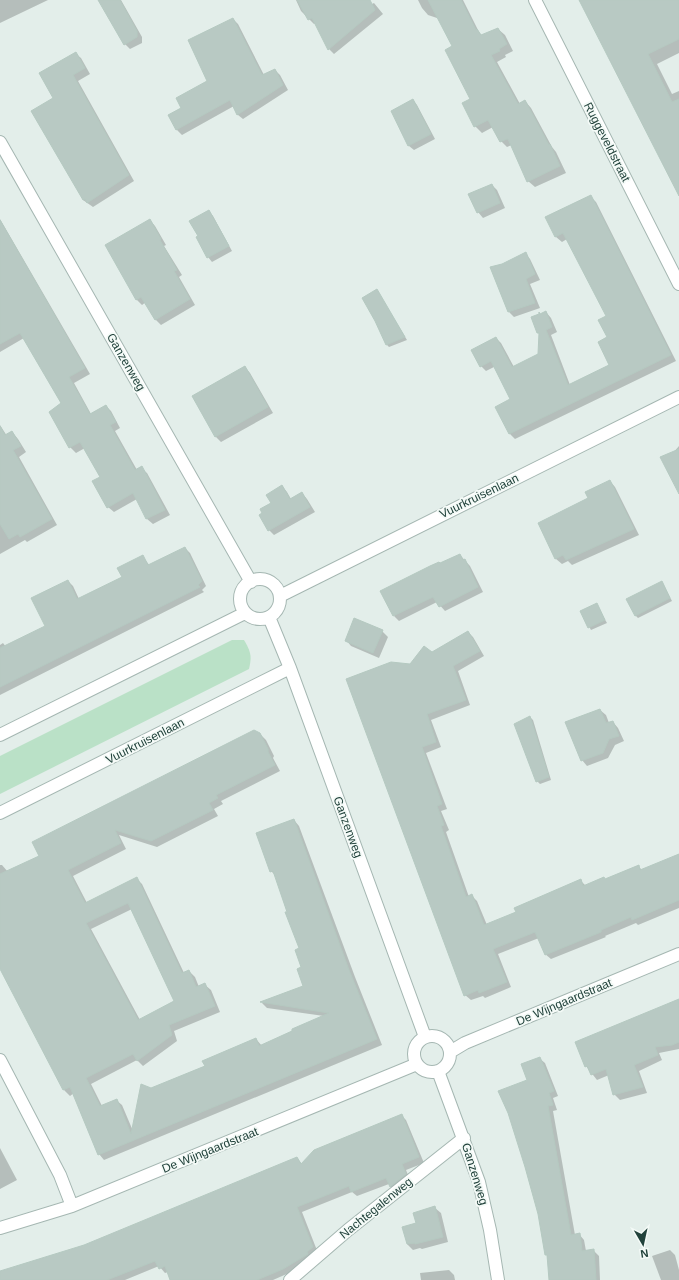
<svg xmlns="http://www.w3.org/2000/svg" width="679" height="1280" viewBox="0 0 679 1280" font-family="Arial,sans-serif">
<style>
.green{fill:#bae1c7}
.shadow{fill:#0003;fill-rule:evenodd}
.building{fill:#b8c9c3;stroke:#b5c9c1;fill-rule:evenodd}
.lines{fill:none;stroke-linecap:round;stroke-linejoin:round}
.minor-casing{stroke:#a5b7b2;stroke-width:14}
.minor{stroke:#fff;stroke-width:12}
.labels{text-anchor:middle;stroke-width:3.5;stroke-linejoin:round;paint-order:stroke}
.street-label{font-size:12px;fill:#21423b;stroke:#f4faf7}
</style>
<rect width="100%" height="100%" fill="#e3eeea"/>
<path class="green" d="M232,640h12c7,12 8,16 5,29l-249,125v-38z"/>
<path class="shadow" d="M0,0h48l-48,23z
M99,0h22l21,37v6l-12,6 -5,-5z
M296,0h43l8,16 27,-13 9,11 -49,40 -5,-5 -13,-26 -2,1 -13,-13z
M418,0h45l16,32 3,4 16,-7 7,6 8,16 -8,4 1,2 -9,5 23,42 5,-3 6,7 21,39 4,5 10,21 -31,14 -7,-6 -16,-36 -5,2 -6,-6 -8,-14 -11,6 -7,-7 -12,-22 8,-5 -17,-52 -16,-30 -1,1 -9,-3 -6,-7z
M580,0h99v53l-22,11 15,30 7,-3v104z
M233,19l5,5 26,51 11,-5 5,5 8,15 -45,29 -5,-4 -4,-9 -52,29 -5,-5 -8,-15 14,-7 25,-27z
M75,53l6,5 9,16 -12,7 56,100 -41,26 -10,-7 -28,-101z
M413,100l4,5 18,34 -21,11 -5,-4 -17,-35z
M492,185l5,5 8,18 -22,10 -5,-6z
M590,196l6,6 80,159 -161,78 -5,-5 -14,-27 15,-7 -17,-33 -8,4 -5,-5 15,-28 5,5 13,24 25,-13 1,-20 -2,-1 8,-21 5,6 6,14 -6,3 19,50 40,-20 -2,-49 -41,-77 -5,3 -6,-5 -10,-20z
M209,211l4,5 19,35 -20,11 -4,-5 -9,-21z
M0,219l90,155 -16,9 17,31 15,-8 5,5 9,17 -5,3 22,39 4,-2 6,5 23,42 -17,9 -6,-5 -10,-20 -23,13 -6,-5 -6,-30 -17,-29 -9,5 -6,-6 -8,-43 -38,-66 -24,14z
M150,220l5,6 11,19 -2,1 18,29 -3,2 16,28 -34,20 -6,-6 -9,-17 -4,3 -6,-6z
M525,253l5,6 10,21 -10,4 10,24 -26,9 -5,-5 -17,-44 10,-3z
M377,291l30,49 -18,7 -2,-2z
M245,367l5,6 23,40 -52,29 -5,-5 -23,-40z
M0,425l7,11 5,-4 6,7 8,13 -7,5 38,68 -30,17 -2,-2 -25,14z
M679,446v45l-6,-38z
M610,481l5,6 24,48 -67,30 -4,-4 -6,3 -6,-5 -17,-36 50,-25z
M282,486l5,6 4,7 11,-6 5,6 8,13 -41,23 -5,-5 3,-26z
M185,548l5,5 16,33 -4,4 2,2 -204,103v-50l3,-2 3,4 41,-20 21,-46 5,5 6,13 44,-22 20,-20 7,9z
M460,555l10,11 13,26 -38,19 -8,-9 -38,19 -5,-5 46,-52z
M662,582l10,19 -34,17 -3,-3z
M596,604l11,19 -16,7 -10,-18z
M355,619l27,12 6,6 -9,21 -28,-12 -5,-6z
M468,632l5,5 11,19 -26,15 12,34 -39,15 10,27 -15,6 21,56 -6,2 8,19 -3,2 23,65 3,-1 5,5 10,24 30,-13 64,-31 5,5 19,-6 33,-14 4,4 37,-15v53l-41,17 -2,-2 -31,13 1,1 -55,22 -6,-5 -6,-16 -41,16 13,33 -26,11 -2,-2 -12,4 -6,-5 -118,-316 64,-14z
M600,710l6,5 3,8 4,-1 5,6 6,13 -9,4 -7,13 -21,8 -5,-6z
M530,717l3,3 18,60 -11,4 -3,-3z
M260,734l6,6 8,16 -1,2 7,13 -59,30 2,3 -9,5 4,7 -61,31 -38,-12 7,14 -53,27 14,27 49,-25 6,6 42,89 5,-2 6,6 4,10 6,-2 6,5 9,22 -46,19 3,10 -34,25 -6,-6 -46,24 11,22 14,-6 6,5 11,26 18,-42 55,-23 50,-27 6,7 62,-30 -57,-8 -5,-5 43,-16 -5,-38 -24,-73 -5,-5 23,-51 5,6 56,151 27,68 -278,115 -5,-6 -25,-61 -4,3 -6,-6 -64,-123v-102h2l6,7 32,-16zM132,909l43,92 -35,19 -49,-91z
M679,1000v49l-20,4 3,7 -23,11 8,22 -27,7 -6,-6 -5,-19 -12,5 -11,-14z
M539,1058l6,5 13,33 -5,2 4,12 -4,1 22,124 4,-1 5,6 2,11 7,-1 6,6 1,24h-50l-22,-200z
M401,1115l5,5 18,43 -18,7 4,10 -15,12 -6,-8 -32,12 -5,-4 -50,20 16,41 -29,20 -16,7h-102l-3,-8 -3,1 -6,-7 -34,14h-125v-8l84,-26 213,-88 5,6z
M0,1148l17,32 -17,9z
M435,1208l6,5 7,29 -26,7 -2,-1 -7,2 -6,-6 -2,-17 12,-3z
M670,1250l5,5 4,15v10h-18l-9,-24z
M449,1270l5,5 1,5h-34l-1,-7z"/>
<path class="building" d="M98,0h22l17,31v6l-13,8z
M297,0h73l5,10 -47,40 -16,-32 -4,2z
M428,0h33l15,30 1,-1 4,6 17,-7 9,16 -8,5 1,2 -9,4 27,49 7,-4 24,45 1,-1 10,22 -33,16 -19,-43h-1l-7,3 -12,-22 -14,7 -12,-24 8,-4 -25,-49 7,-4z
M579,0h100v39l-31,15 24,48 7,-3v97z
M233,18l29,57 13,-6 8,16 -46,30 -7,-15 -54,30 -8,-15 13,-7 -5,-10 31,-17 -19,-41z
M76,52l9,16 -12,7 56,100 -42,28 -2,-4 -2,1 -52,-89 22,-13 -14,-25z
M413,99l18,35 -23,12 -17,-35z
M492,184l8,19 -23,10 -9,-19z
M591,195l80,160 -162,79 -14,-27 15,-8 -19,-38 -11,6 -9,-17 25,-13 16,30 26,-13 1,-21h-2l-6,-16 8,-3v-2l1,2 6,-3 6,16 -6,3 22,55 41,-20 -11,-23 9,-5 -9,-17 8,-4 -43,-83 -8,4 -10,-20z
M209,210l20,36 -22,12 -11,-21 2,-1 -9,-15z
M150,219l11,20 -1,1 17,30 -3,1 16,28 -35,21 -14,-23 -5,3 -31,-55z
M0,220l85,148 -16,9 21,37 16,-9 10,17 -6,3 25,45 7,-4 23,44 -19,9 -13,-26 -26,15 -15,-27 8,-4 -20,-35 -11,6 -20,-36 12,-9 -41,-70 -20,11z
M526,252l9,22 -9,5 9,24 -27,9 -18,-45 12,-3z
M377,289l28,48 -19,8 -11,-24 -13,-23z
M245,366l23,41 -53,30 -23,-41z
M0,426l5,9 7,-4 9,15 -8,4 39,69 -32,18 -2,-3 -9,5 -9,-15z
M679,449v45l-19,-37z
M610,480l24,49 -68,31 -3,-5 -8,4 -17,-36 50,-25 -3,-6z
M282,485l8,14 12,-7 8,15 -42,24 -9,-16 3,-2 -2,-4 11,-6 -5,-8z
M185,547l17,34 -4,4 2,2 -200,100v-39l45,-22 -14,-28 37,-18 9,19 45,-22 -5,-9 26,-13 5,10z
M460,554l3,6 2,-1 13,28 -39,20 -6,-10 -40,19 -13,-25 50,-25 9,-4 1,1z
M662,581l8,17 -35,18 -9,-17z
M597,603l8,17 -17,8 -8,-17z
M354,618l29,12 -10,23 -28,-12z
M468,631l12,20 -27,15 13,34 -39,14 9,28 -14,5 20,57 -5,2 7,19 -3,1 25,71 6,-3 12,31 32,-13 -2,-4 67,-29 2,7 21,-9 1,2 34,-14 1,5 39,-16v46l-47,20 -1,-3 -30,13v2l-56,23 -10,-23 -42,17 14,33 -28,11 -1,-3 -14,6 -118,-317 45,-17 19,2 14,-18 8,6z
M600,709l6,14 7,-2 6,15 -10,3 -6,14 -22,8 -16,-39z
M530,716l19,61 -13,5 -22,-58z
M254,730l6,3 8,16v3l7,13 -59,30 2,3 -9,5 4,7 -62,31 -36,-11 6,13 -53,27 17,33 52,-26 45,96 7,-3 7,17 9,-4 10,23 -46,19 3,10 -35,26 -4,-7 -47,24 14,28 17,-7 14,35 10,-50 10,4 54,-22 -3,-5 54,-23 3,8 33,-15v-2l37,-16 -69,-11 43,-16 -6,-17 4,-2 -6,-17 4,-2 -14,-36h2l-14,-41 -3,1 -14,-39 38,-14 55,151 28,69 -279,116 -28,-68 -7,3 -63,-121v-95l39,-18 -7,-14zM128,903l46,98 -36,19 -52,-97z
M679,999v43l-7,3 -17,2 3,8 -24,10 9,22 -30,8 -7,-26 -15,6 -4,-9 -2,1 -10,-25z
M540,1057l14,34 -5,2 4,12 -5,1 23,129 9,-2 2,18 12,-2 2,31h-47l-2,-25h-2l-7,-41 -13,-47 -17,-54 -10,-22 29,-11 -6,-16z
M402,1114l17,43 -17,7 4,10 -16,13 -4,-9 -35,14 -2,-6 -52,21 16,40 -6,5 1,2 -25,15 -26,11h-87l-5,-14 -6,3 -4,-8 -48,19h-107v-9l84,-26 213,-88 4,7 13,-14z
M435,1206l8,31 -28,7v-1l-8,1 -5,-17 14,-4 -3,-10z"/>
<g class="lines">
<defs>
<path id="minor" d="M535,0l144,284
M0,142l251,440
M240 599a20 20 0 1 1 40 0a20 20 0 1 1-40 0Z
M280,596l399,-199
M269,617l21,51 135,369
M0,735l245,-122
M0,813l290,-145
M414 1054a18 18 0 1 1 36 0a18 18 0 1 1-36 0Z
M450,1052l15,-9 214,-89
M0,1060l60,115 12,31
M438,1071l41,111 11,48 8,50
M0,1228l72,-22 345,-142
M290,1280l58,-50 116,-92"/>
</defs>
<use href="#minor" class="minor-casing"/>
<use href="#minor" class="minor"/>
</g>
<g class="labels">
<g class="street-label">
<text transform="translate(607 142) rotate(63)" y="4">Ruggeveldstraat</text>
<text transform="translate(126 362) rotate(60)" y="4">Ganzenweg</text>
<text transform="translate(479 496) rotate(-26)" y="4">Vuurkruisenlaan</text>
<text transform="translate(145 741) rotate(-27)" y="4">Vuurkruisenlaan</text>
<text transform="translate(348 827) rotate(70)" y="4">Ganzenweg</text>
<text transform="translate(564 1002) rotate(-23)" y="4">De Wijngaardstraat</text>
<text transform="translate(210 1150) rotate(-22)" y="4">De Wijngaardstraat</text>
<text transform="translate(475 1174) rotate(73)" y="4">Ganzenweg</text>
<text transform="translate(376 1208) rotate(-39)" y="4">Nachtegalenweg</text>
</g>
</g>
<g transform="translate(643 1244) rotate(171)" stroke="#f4faf7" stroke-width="3" paint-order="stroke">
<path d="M0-3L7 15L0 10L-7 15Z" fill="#21423b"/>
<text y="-6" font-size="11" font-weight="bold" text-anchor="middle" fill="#21423b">N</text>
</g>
</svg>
